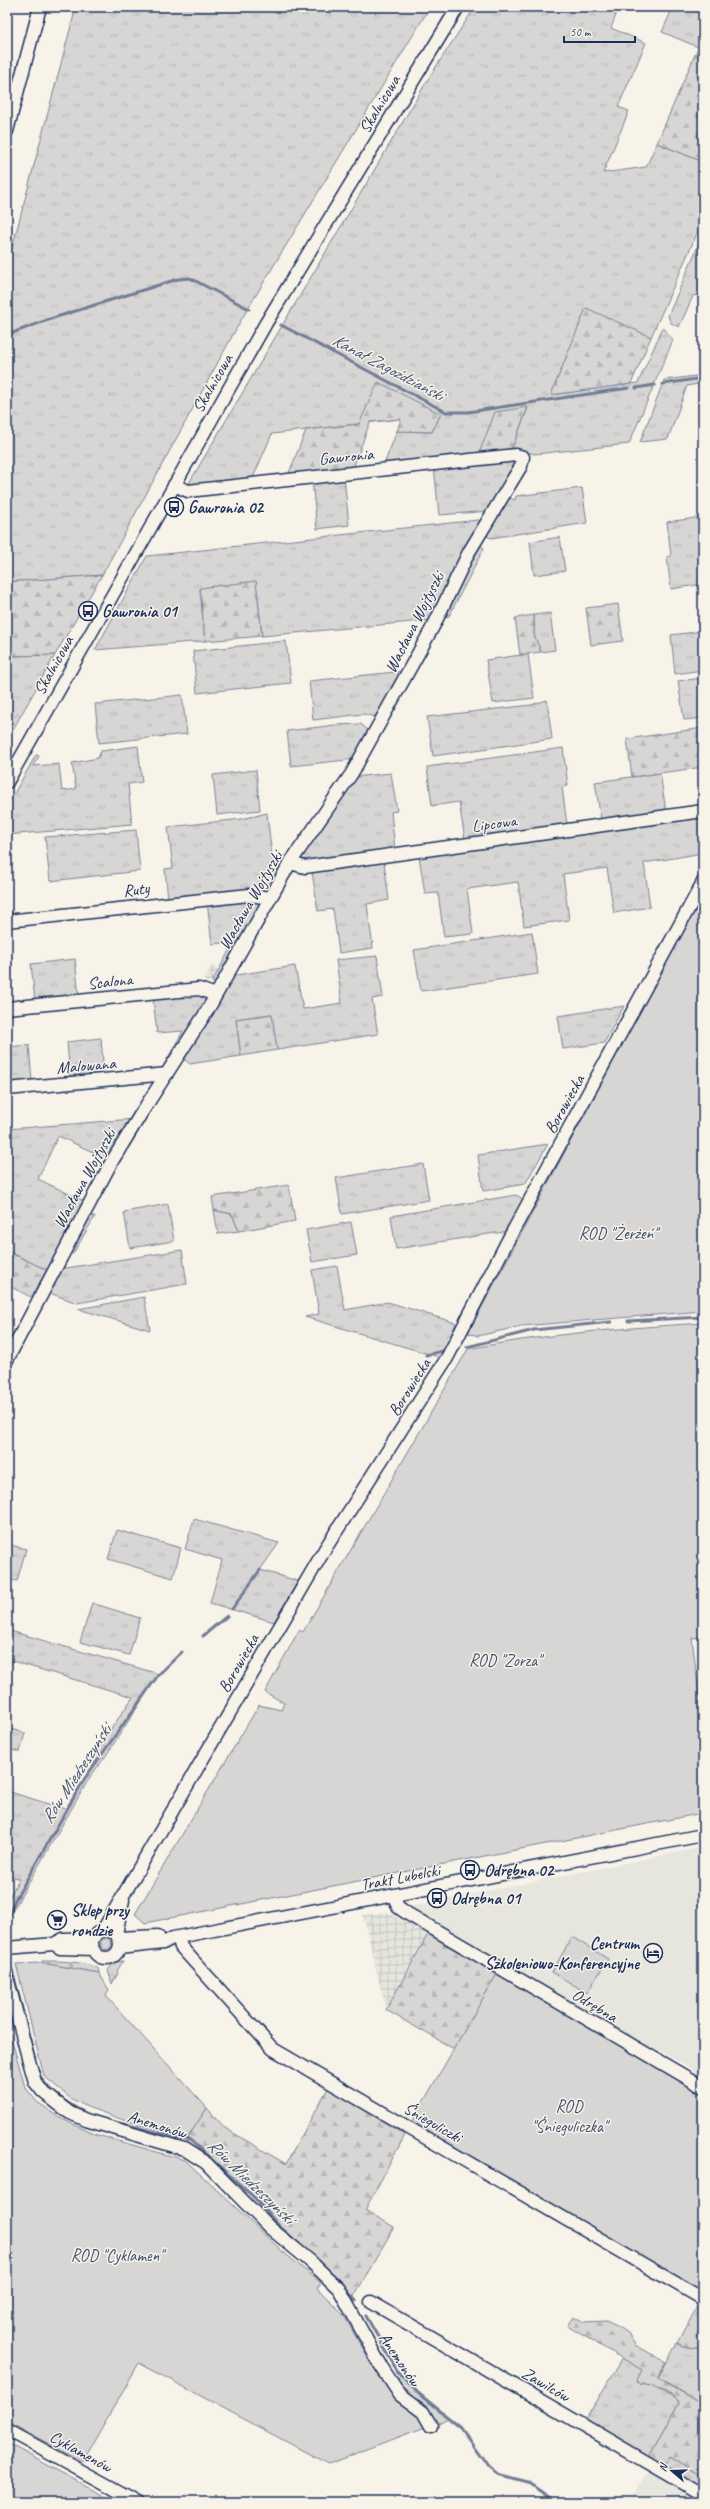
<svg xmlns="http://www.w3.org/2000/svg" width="710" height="2509" viewBox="0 0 710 2509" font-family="Caveat,sans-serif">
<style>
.built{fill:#e6e5de}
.industrial{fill:url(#industrial-grid)}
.grass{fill:url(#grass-tufts);stroke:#798299}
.forest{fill:url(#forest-firs);stroke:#798299}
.garden{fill:#d7d6d4;stroke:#798299}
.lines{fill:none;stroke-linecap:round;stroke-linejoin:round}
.stream{stroke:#727c95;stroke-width:3}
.minor-casing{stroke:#1b2f5e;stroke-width:15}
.minor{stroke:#f7f3e8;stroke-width:12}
.labels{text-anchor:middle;stroke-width:3;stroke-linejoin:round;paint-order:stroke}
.street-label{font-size:17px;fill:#1b2f5e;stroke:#f7f3e8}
.poi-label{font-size:17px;font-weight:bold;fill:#1b2f5e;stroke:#f7f3e8;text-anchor:start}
.park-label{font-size:17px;fill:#415076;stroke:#f7f3e8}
.water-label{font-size:18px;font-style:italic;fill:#465679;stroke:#f7f3e8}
</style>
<defs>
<pattern id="industrial-grid" width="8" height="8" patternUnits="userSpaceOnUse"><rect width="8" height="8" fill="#e6e5de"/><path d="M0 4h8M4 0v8" fill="none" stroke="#c5c5c1"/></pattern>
<pattern id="grass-tufts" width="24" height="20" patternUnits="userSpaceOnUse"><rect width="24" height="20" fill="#d7d6d4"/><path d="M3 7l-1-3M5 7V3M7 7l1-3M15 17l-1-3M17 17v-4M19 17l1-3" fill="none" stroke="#b8b8b8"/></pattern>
<pattern id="forest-firs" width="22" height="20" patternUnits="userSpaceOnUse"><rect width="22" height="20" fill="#d7d6d4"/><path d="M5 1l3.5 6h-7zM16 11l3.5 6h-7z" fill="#b8b8b8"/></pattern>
</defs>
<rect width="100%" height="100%" fill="#f7f3e8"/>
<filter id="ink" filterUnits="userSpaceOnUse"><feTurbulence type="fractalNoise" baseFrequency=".025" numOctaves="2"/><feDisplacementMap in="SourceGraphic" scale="8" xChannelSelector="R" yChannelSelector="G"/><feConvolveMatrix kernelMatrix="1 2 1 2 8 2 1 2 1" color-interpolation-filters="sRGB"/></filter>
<g filter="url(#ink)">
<path class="built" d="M703,1847v235l-11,-7v-6l-39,-22 -6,2 -233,-136 -1,-7z
M650,2467l53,31v4h-74z"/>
<path class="industrial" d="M211,966l8,3 -7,13 -7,1v-5z
M387,1912l41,22 -42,76 -23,-95z"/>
<path class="grass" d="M76,7h354l-189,313 -139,255 -95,7v-315z
M475,7h144l-8,21 35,15 -28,64 11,4 -26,62 43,-6 11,-24 46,19v58l-52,117 -65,-28 -35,86 87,-12 25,-56 10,13 -44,104 -94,10 -23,-6 16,-40 -50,48 -95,11 14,-36 35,1 9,-18 -169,20 -20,46 -66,8 244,-412z
M673,7h30v29l-5,11 -36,-15z
M703,234v60l-10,2 -14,31 -8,-4 -3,-7z
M703,375v8l-16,3 -19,53 -28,3 24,-62z
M516,459l2,3 -28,49 -51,4 -5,-49z
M344,477l5,48 -32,4 -5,-49z
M582,488l5,35 -96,15 -4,-2 -2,-4 21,-35 9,3 1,-4z
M703,517v67l-32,5 -4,-32 4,-1 -4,-34z
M478,520l3,1 -48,99 -171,16 -6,-54 -56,7 5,52 -110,9 52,-94z
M560,537l5,34 -31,4 -4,-33z
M481,546l3,2 -35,68 -4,1 -1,-3 32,-65z
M550,613l5,37 -14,2 -7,-17v-20z
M703,631v39l-28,4 -4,-39z
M286,641l5,42 -94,10 -4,-42z
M528,654l6,44 -41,5 -7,-43z
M55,655l-48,85v-84z
M405,671l-22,45 -7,1 -13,-3 -50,6 -4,-39z
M703,678v40l-19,2 -6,-39z
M182,695l5,39 -88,9 -4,-39z
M547,700l5,39 -119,17 -6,-39 104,-12z
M361,724l7,6v9l-12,20 -65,7 -4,-35 48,-6z
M138,746l4,36 -14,2 4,40 -125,11v-29l29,-51 3,1 -6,10 26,-2 3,27 14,-2 -4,-26 26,-5 3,-7z
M563,748l5,38 -6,1 5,38 -102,15 -6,-38 -27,4 -5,-39z
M256,770l4,40 -43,5 -4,-40z
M391,773l6,38 -6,1 4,38 -94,11 -2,-4 55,-80z
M660,773l6,38 -65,9 -6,-38z
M267,813l5,44 19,-2 -21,36 -102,8 -3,-30 8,-1 -5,-41 74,-8z
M703,816v37l-59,10 6,44 -36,6 -7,-45 -44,6 6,46 -45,6 -6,-44 -51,7 6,45 -29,3 -6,-44 -13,1 -6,-38z
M136,830l4,41 -90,10 -5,-44z
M384,862l5,38 -22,4 6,44 -34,5 -6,-44 -15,2 -6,-39z
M254,899l5,5 -1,8 -40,72 -6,-2 22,-40 -22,2 -5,-43z
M532,932l6,42 -117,17 -7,-41z
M377,956l6,41 -11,2 6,35 -101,16 -6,-36 -35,5 5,37 -51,8 -5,-4 1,-8 43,-71 7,-6 59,-9 8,43 39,-6 -6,-43z
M75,959l4,37 -44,5 -4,-37z
M201,993l7,11 -40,64 -7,2 22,-39 -26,2 -4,-35z
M624,1006l-20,37 -41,6 -5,-33z
M101,1038l3,37 -34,3 -3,-36z
M29,1045l3,36 -25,3v-37z
M134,1119l-24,41 -52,-24 -20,43 48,23 -39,68 -40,-19v-122z
M548,1144l-23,40 -42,7 -5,-36z
M423,1164l6,36 -87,14 -6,-36z
M516,1195l9,5c-7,14 -12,34 -30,33l-99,16 -5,-33z
M168,1204l6,37 -44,7 -6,-36z
M214,1210l18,4 7,17 -21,3z
M95,1216l-22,38 -5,-3 21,-34z
M351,1222l6,33 -45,7 -6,-32z
M182,1250l5,34 -110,19 -30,-11 12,-26 7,2z
M337,1266l8,44 43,-8 68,21 -14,35 -137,-41 14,-3 -7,-44z
M144,1297l6,33 -72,-21z
M194,1519l85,24 -19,27 38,11 -24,41 -64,-19 12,-43 -37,-11z
M117,1530l64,18 -8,30 -65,-19z
M7,1544l19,5 -9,32 -10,-2z
M92,1603l48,15 -11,37 -49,-13z
M7,1630l152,44 -54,83 -15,20 -80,138h-2l-1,6v-20l12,-22 -9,-3 -3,-5v-80l58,18 35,-53 -6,-2 39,-57 -121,-36 -5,14z
M7,1728l18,5 -5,19 -13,-3z
M100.5 1944a5.5 5.5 0 1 1 11 0a5.5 5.5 0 1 1-11 0Z
M123,1961l-6,10 1,2 -6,11 -4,-14 7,-8z
M677,2343c9,4 17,7 26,1v61l-45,-27z
M622,2358l21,12 -6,12 14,4 26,13 3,4 -33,56 -63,-36z
M400,2376l22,22 26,20 -13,7 -9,-15 -29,-29z
M670,2456l33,20 -7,11 -33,-19z"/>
<path class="forest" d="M703,36v126l-46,-19z
M586,308l65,29 -20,47 -80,11z
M378,382l63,32 -9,18 -35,-1 4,-12 -31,3 -18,49 -65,7 19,-48 53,-6z
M528,407l-16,41 -34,8 17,-44z
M102,575l-47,80 -48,1v-74z
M256,581l6,55 -57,5 -5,-53z
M618,604l5,37 -32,4 -5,-37z
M534,615v20l7,17 -21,3 -5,-37z
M703,728v39l-71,10 -5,-38z
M272,1014l5,36 -36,6 -5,-37z
M289,1185l6,36 -56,10 -7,-17 -18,-4 -2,-13z
M7,1251l40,19 -16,27 -24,-12z
M428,1934l69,40 -43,75 -68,-39z
M42,1961c20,0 38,0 56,7l1,5 -57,-10z
M328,2088l77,47 -40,75 29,17 -42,73 -80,-74 -45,-50 -41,-31 2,-8 19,-29 18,20 61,36z
M699,2304l4,2v38c-9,6 -17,3 -26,-1z
M573,2316l11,6 22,-1 13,6 9,6 7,12 31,17 -8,17 45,26v71l-33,-20 -7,12 -16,-9 33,-56c-7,-10 -28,-18 -40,-19l-3,-4 5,-10 -75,-44z"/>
<path class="garden" d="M703,893v418l-181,15 -44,10 -10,-3z
M703,1323v314l-11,1 11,90v85l-558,110 -10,-9 124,-209 22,5 3,-7 -19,-11 34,-62 4,2 165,-283c77,-15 156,-21 235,-26z
M572,1937l36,22 -21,34 -35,-21z
M42,1963l57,10 10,17 -3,6 101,112 -19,29 -56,-14 -45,-16 -17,-9 -26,-22 -28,-112z
M497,1974l206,120v199l-262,-152 -3,-4h-4l-23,-14z
M7,2023l18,64 12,15 27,18 30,14 91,26 98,92 38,31 -4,5 26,26 26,46 25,36 34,30 -100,38 -189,-101 -57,99 -75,-41z
M7,2443l108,59h-108z"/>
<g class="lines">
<path class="stream" d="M281,325l165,87h22l161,-24
M7,335l43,-16 128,-40 12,-1 59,31
M663,384l40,-6
M636,388l19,-3
M628,1321l75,-4
M467,1347l67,-17 77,-8
M426,1355l16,-4
M232,1609l28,-39
M203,1636l24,-20
M7,1920l8,-20 70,-122 74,-104 23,-22
M12,1969l24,95
M39,2074c8,18 34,33 52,42
M106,2120l84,20 66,59 22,26 37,33
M343,2286l13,15
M366,2316l32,56 20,21 43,35 27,38 9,8 31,8 29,20"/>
<defs>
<path id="minor" d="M7,131l33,-124
M7,782l259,-459 192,-316
M290,863l15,4 398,-56
M7,921l242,-26 21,3
M7,1008l192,-19 17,6
M7,1089l160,-15
M7,1360l104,-197 31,-51 65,-101 83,-148 62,-90 83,-150 34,-71 52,-86 2,-9 -7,-2 -328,36 -14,-6
M394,1896l4,11 10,7 295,173
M103,1930l222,-381 122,-191 60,-116 196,-360
M92 1944a14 14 0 1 1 28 0a14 14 0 1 1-28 0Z
M116,1934l7,-34
M178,1937l3,10 92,102 430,250
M118,1938l40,-2
M54,1944l6,4 33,1
M7,1948l47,-4 9,-5 30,-1
M119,1948l44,-5 10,-5 530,-103
M7,1977l22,84 6,21 8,10 27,21 16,7 98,29 22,14 64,65 40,33 29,28 42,77 19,29 23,17 8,14
M371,2302l332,193
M7,2430l131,72"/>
</defs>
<use href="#minor" class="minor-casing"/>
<use href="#minor" class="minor"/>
</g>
</g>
<defs>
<symbol id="bus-ring" viewBox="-11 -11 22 22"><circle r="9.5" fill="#f7f3e8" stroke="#1b2f5e" stroke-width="1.5"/><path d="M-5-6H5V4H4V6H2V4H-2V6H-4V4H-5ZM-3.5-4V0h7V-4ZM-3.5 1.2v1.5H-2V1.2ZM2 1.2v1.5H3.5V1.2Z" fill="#1b2f5e"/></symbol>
<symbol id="supermarket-ring" viewBox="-11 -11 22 22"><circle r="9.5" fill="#f7f3e8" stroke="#1b2f5e" stroke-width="1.5"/><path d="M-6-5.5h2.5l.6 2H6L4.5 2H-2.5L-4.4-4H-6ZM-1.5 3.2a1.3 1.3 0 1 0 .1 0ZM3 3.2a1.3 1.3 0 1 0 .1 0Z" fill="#1b2f5e"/></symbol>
<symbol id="hotel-ring" viewBox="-11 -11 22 22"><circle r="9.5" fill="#f7f3e8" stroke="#1b2f5e" stroke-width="1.5"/><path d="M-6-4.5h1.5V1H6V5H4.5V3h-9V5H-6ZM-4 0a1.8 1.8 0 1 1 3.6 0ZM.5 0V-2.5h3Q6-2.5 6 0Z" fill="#1b2f5e"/></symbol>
</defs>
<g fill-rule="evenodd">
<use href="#bus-ring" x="163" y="496" width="22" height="22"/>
<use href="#bus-ring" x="77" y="600" width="22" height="22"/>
<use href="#bus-ring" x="459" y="1859" width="22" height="22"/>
<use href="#bus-ring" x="426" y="1887" width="22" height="22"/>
<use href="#supermarket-ring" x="46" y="1909" width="22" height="22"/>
<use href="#hotel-ring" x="642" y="1942" width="22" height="22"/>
</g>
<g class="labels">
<g class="street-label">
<text transform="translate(379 104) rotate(-59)" y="6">Skalnicowa</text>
<text transform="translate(212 383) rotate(-60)" y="6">Skalnicowa</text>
<text transform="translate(346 456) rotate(-6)" y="6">Gawronia</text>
<text transform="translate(414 622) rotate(-63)" y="6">Wacława Wojtyszki</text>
<text transform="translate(53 665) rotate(-61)" y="6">Skalnicowa</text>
<text transform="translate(494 823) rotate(-8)" y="6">Lipcowa</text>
<text transform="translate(136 889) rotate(-7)" y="6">Ruty</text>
<text transform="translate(250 900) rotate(-60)" y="6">Wacława Wojtyszki</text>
<text transform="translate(110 981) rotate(-6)" y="6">Scalona</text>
<text transform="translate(86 1065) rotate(-5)" y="6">Malowana</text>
<text transform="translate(564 1104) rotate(-61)" y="6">Borowiecka</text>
<text transform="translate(84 1178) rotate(-61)" y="6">Wacława Wojtyszki</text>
<text transform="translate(409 1387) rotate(-58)" y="6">Borowiecka</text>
<text transform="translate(238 1663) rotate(-60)" y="6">Borowiecka</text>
<text transform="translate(400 1877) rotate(-11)" y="6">Trakt Lubelski</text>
<text transform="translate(595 2005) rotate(31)" y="6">Odrębna</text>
<text transform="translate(433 2122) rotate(30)" y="6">Śnieguliczki</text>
<text transform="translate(157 2124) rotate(17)" y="6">Anemonów</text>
<text transform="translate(400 2359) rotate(56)" y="6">Anemonów</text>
<text transform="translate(546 2384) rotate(30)" y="6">Zawilców</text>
<text transform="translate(81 2451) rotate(29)" y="6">Cyklamenów</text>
</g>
<g class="poi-label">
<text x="188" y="513">Gawronia 02</text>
<text x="102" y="617">Gawronia 01</text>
<text x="484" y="1876">Odrębna 02</text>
<text x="451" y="1904">Odrębna 01</text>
<text x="71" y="1916">Sklep przy<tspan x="71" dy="20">rondzie</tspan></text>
<text x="639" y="1949" text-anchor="end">Centrum<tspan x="639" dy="20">Szkoleniowo-Konferencyjne</tspan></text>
</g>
<g class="park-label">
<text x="618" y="1239">ROD "Żerżeń"</text>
<text x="505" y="1666">ROD "Zorza"</text>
<text x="569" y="2112">ROD<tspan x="569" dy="20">"Śnieguliczka"</tspan></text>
<text x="117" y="2261">ROD "Cyklamen"</text>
</g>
<g class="water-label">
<text transform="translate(388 367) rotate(28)" y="6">Kanał Zagoździański</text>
<text transform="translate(76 1774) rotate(-57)" y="6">Rów Miedzeszyński</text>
<text transform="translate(251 2181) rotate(44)" y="6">Rów Miedzeszyński</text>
</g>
</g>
<rect width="710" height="2509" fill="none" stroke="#f7f3e8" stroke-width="24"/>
<rect x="12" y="12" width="686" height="2485" fill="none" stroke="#1b2f5e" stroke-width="1.5" filter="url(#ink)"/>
<g transform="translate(672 2471) rotate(289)" stroke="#f7f3e8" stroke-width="3" paint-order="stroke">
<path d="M0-3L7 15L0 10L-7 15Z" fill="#1b2f5e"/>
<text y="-6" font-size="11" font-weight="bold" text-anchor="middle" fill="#1b2f5e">N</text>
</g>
<path d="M564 36v6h71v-6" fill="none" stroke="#1b2f5e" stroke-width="2"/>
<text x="570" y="36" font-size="12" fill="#1b2f5e" stroke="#f7f3e8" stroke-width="3" paint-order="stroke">50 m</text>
</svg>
